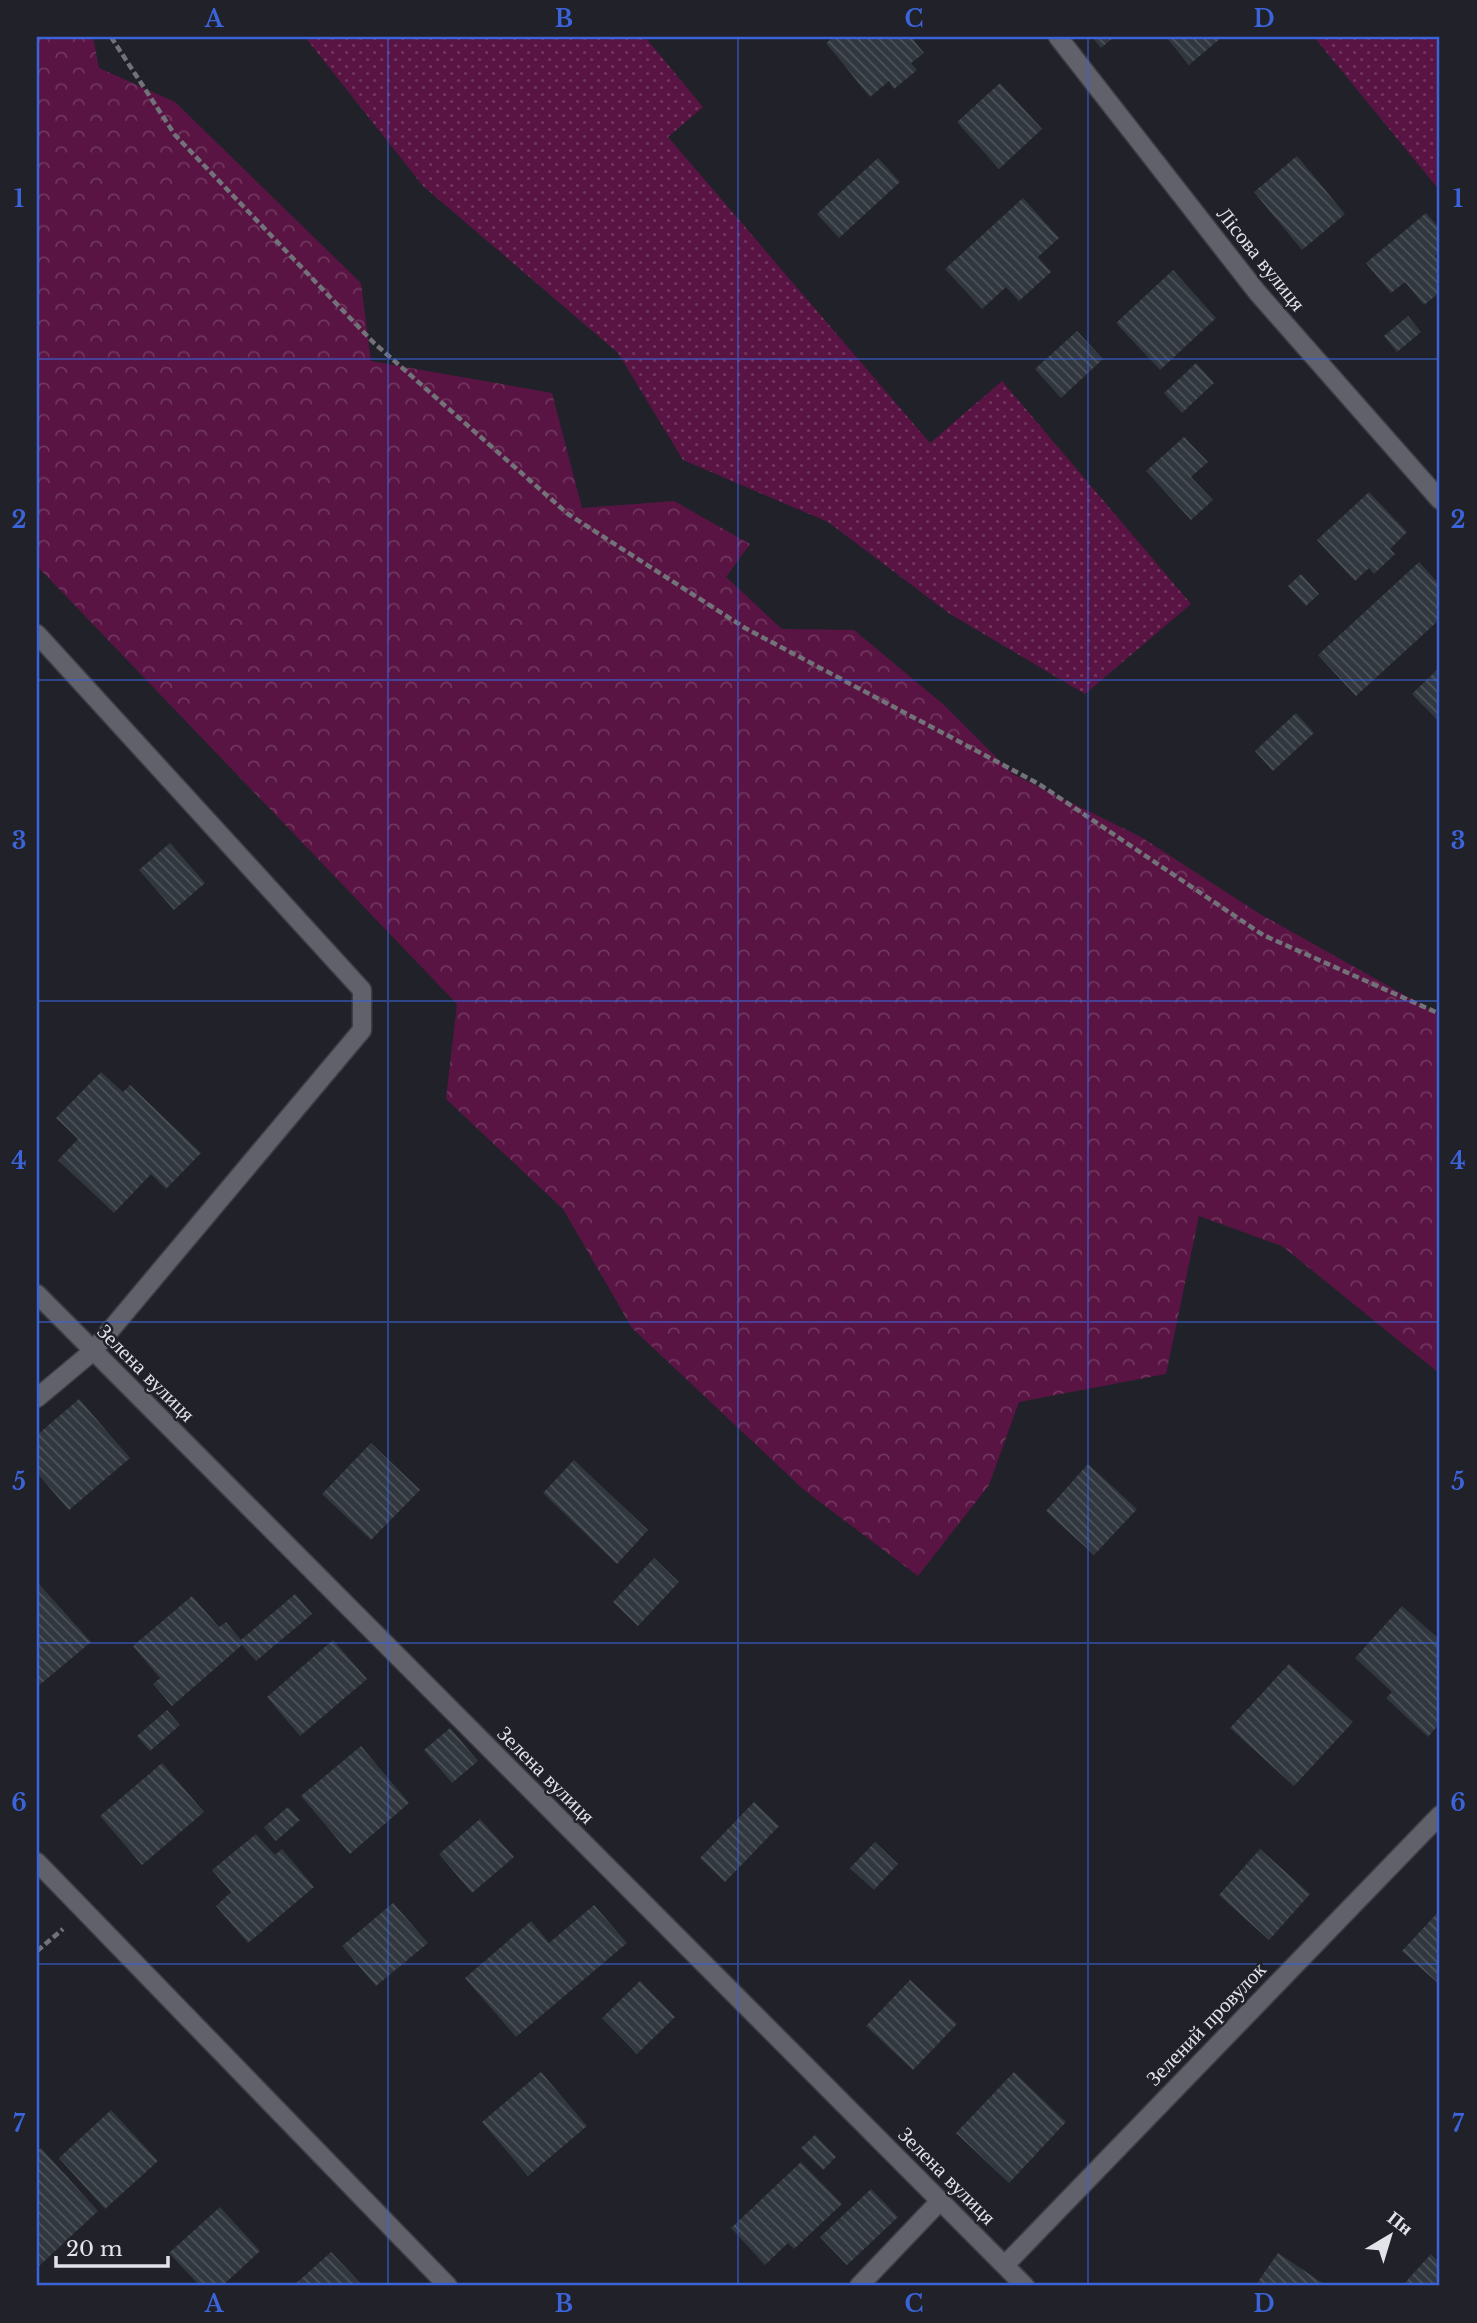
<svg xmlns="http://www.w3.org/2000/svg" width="1477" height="2323" viewBox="0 0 1477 2323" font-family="'Libre Baskerville',serif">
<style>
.green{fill:url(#green-dots)}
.forest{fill:url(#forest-crowns)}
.building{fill:url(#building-back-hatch)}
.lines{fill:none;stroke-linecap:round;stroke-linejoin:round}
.minor-casing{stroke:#3e3e45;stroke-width:21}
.path{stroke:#727379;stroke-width:4.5;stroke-dasharray:7 3.5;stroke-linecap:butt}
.minor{stroke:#60616a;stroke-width:18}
.grid{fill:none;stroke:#3b64da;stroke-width:2;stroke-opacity:0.55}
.labels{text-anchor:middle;stroke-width:5;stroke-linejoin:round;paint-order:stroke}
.street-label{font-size:21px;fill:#e2e3e8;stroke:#202129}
.neatline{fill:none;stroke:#3b64da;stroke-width:2.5}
.grid-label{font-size:23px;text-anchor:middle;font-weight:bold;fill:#3b64da}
</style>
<defs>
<pattern id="green-dots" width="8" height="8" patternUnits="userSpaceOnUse" patternTransform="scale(1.75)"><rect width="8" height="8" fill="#591443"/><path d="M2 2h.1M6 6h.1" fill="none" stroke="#71365e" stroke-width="1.8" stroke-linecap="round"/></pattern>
<pattern id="forest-crowns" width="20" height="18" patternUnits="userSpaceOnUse" patternTransform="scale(1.75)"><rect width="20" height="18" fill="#591443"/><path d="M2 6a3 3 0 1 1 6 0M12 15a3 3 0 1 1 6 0" fill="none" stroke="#71365e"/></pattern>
<pattern id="building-back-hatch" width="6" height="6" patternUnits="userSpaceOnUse" patternTransform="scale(1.75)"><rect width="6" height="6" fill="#31373e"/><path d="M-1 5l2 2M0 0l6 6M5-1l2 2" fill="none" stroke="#4f545a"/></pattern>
</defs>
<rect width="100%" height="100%" fill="#202129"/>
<path class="green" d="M305,37h340l58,70 -35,30 262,306 72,-62 189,223 -106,90 -135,-80 -122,-92 -145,-62 -65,-107 -195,-167z
M1314,37h126v154z"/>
<path class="forest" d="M37,37h56l6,31 76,34 186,181 10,78 181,32 30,115 92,-7 76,43 -24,33 56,52 72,1 90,75 69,69 128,63 119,77 180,101v359l-158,-128 -83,-30 -33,158 -147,28 -30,83 -71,91 -114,-86 -172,-162 -69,-119 -117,-110 11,-95 -420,-438z"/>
<path class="building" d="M834,37h77l13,16 -13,10 6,7 -23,19 -5,-8 -19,16 -44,-54z
M1092,37h22l-13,11z
M1166,37h56l-33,28z
M1000,83l42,46 -43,40 -42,-47z
M1297,156l48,58 -43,36 -48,-58z
M878,158l22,24 -61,56 -22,-24z
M1023,198l36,40 -21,19 13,15 -32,29 -13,-14 -24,22 -37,-40z
M1426,213l14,16v23l-5,4 5,6v30l-16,13 -19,-23 -14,11 -25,-30z
M1173,270l43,48 -56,52 -44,-47z
M1408,316l13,16 -24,20 -13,-16z
M1077,331l26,28 -42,39 -26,-29z
M1196,363l18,20 -32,30 -18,-20z
M1184,437l24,25 -17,15 22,23 -22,20 -45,-49z
M1369,492l38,40 -17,17 5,5 -21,20 -5,-6 -14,13 -38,-41z
M1419,562l21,23v34l-84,77 -38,-41z
M1301,574l18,20 -13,12 -18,-20z
M1440,667v56l-28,-29z
M1296,713l18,20 -41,38 -18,-20z
M170,843l35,40 -31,27 -35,-40z
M101,1072l22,20 7,-7 71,68 -35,36 -15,-15 -37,39 -56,-53 20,-21 -22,-21z
M79,1399l51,59 -61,52 -32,-37v-38z
M371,1443l49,47 -49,50 -49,-46z
M574,1460l74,70 -31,34 -74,-71z
M1088,1464l49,45 -43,46 -48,-44z
M654,1558l25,24 -41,44 -25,-24z
M39,1584l52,58 -54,45v-101z
M295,1594l17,20 -56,47 -14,-16 -70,61 -19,-22 7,-6 -27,-32 59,-50 27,31 7,-5 15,18z
M1402,1606l38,34v83l-12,14 -42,-39 6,-6 -37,-34z
M333,1640l34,39 -67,57 -33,-39z
M1289,1664l64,58 -59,64 -64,-58z
M167,1710l13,15 -30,26 -13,-15z
M450,1728l28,33 -26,22 -28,-33z
M361,1746l48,57 -59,51 -49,-58z
M162,1763l42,49 -62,53 -42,-49z
M754,1802l25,24 -54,56 -25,-24z
M288,1807l12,13 -24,21 -12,-14z
M480,1819l34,38 -42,36 -33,-39z
M256,1834l19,21 7,-6 32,38 -66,56 -32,-37 15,-14 -19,-22z
M875,1842l23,22 -24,26 -24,-22z
M1260,1849l50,45 -41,46 -50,-45z
M393,1903l35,40 -52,43 -34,-40z
M594,1905l33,38 -111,94 -51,-59 66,-57 18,22z
M1440,1910v75l-38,-34z
M910,1980l47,44 -44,46 -47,-44z
M640,1981l35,36 -38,37 -35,-36z
M541,2072l46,54 -59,50 -46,-54z
M1014,2072l52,50 -57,61 -53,-50z
M111,2110l47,51 -53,48 -46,-51z
M815,2135l21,22 -13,13 -22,-22z
M41,2148l57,63 -59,55 -2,-115z
M801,2162l41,42 -48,45 -6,-6 -23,22 -34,-37z
M871,2189l27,28 -51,48 -27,-28z
M220,2207l40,44 -38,35h-22l-31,-33z
M331,2252l32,34h-70z
M1278,2253l49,33h-72z
M1431,2254l9,9v23h-38z"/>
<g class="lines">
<defs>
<path id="minor" d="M1058,37l199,255 183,208
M37,634l325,356v40l-270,322 -55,46
M37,1294l988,992
M37,1862l411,424
M1005,2265l435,-450
M859,2286l81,-85"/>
</defs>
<use href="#minor" class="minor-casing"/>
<path class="path" d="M111,37l64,98 199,208 194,171 177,114 294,156 224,151 177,79
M37,1951l26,-22"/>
<use href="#minor" class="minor"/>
</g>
<path class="grid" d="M388,37v2249M738,37v2249M1088,37v2249M37,359h1403M37,680h1403M37,1001h1403M37,1322h1403M37,1643h1403M37,1964h1403"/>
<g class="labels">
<g class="street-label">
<text transform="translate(1261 259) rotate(51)" y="7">Лісова вулиця</text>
<text transform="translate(146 1373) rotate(45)" y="7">Зелена вулиця</text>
<text transform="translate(546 1775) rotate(45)" y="7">Зелена вулиця</text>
<text transform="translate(1206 2024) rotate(-46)" y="7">Зелений провулок</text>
<text transform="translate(947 2176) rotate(45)" y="7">Зелена вулиця</text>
</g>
</g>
<rect width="1477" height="2323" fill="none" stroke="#202129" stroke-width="77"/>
<g transform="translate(1390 2236) rotate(38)" stroke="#202129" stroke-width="5" paint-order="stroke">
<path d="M0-5L12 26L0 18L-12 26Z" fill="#e2e3e8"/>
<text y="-10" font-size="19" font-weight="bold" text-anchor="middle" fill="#e2e3e8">Пн</text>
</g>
<path d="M56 2256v10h112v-10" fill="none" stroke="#e2e3e8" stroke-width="3.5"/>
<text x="66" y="2256" font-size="21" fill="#e2e3e8" stroke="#202129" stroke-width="5" paint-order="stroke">20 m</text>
<rect x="38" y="38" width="1400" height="2246" class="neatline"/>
<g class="grid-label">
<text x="214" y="27">A</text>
<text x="564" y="27">B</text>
<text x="914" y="27">C</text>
<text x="1264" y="27">D</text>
<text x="19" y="207">1</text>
<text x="1458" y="207">1</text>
<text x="19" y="528">2</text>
<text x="1458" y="528">2</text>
<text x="19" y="849">3</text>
<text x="1458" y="849">3</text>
<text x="19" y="1169">4</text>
<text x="1458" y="1169">4</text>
<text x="19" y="1490">5</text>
<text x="1458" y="1490">5</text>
<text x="19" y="1811">6</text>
<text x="1458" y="1811">6</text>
<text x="19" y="2132">7</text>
<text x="1458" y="2132">7</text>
<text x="214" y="2312">A</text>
<text x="564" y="2312">B</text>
<text x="914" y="2312">C</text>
<text x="1264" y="2312">D</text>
</g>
</svg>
